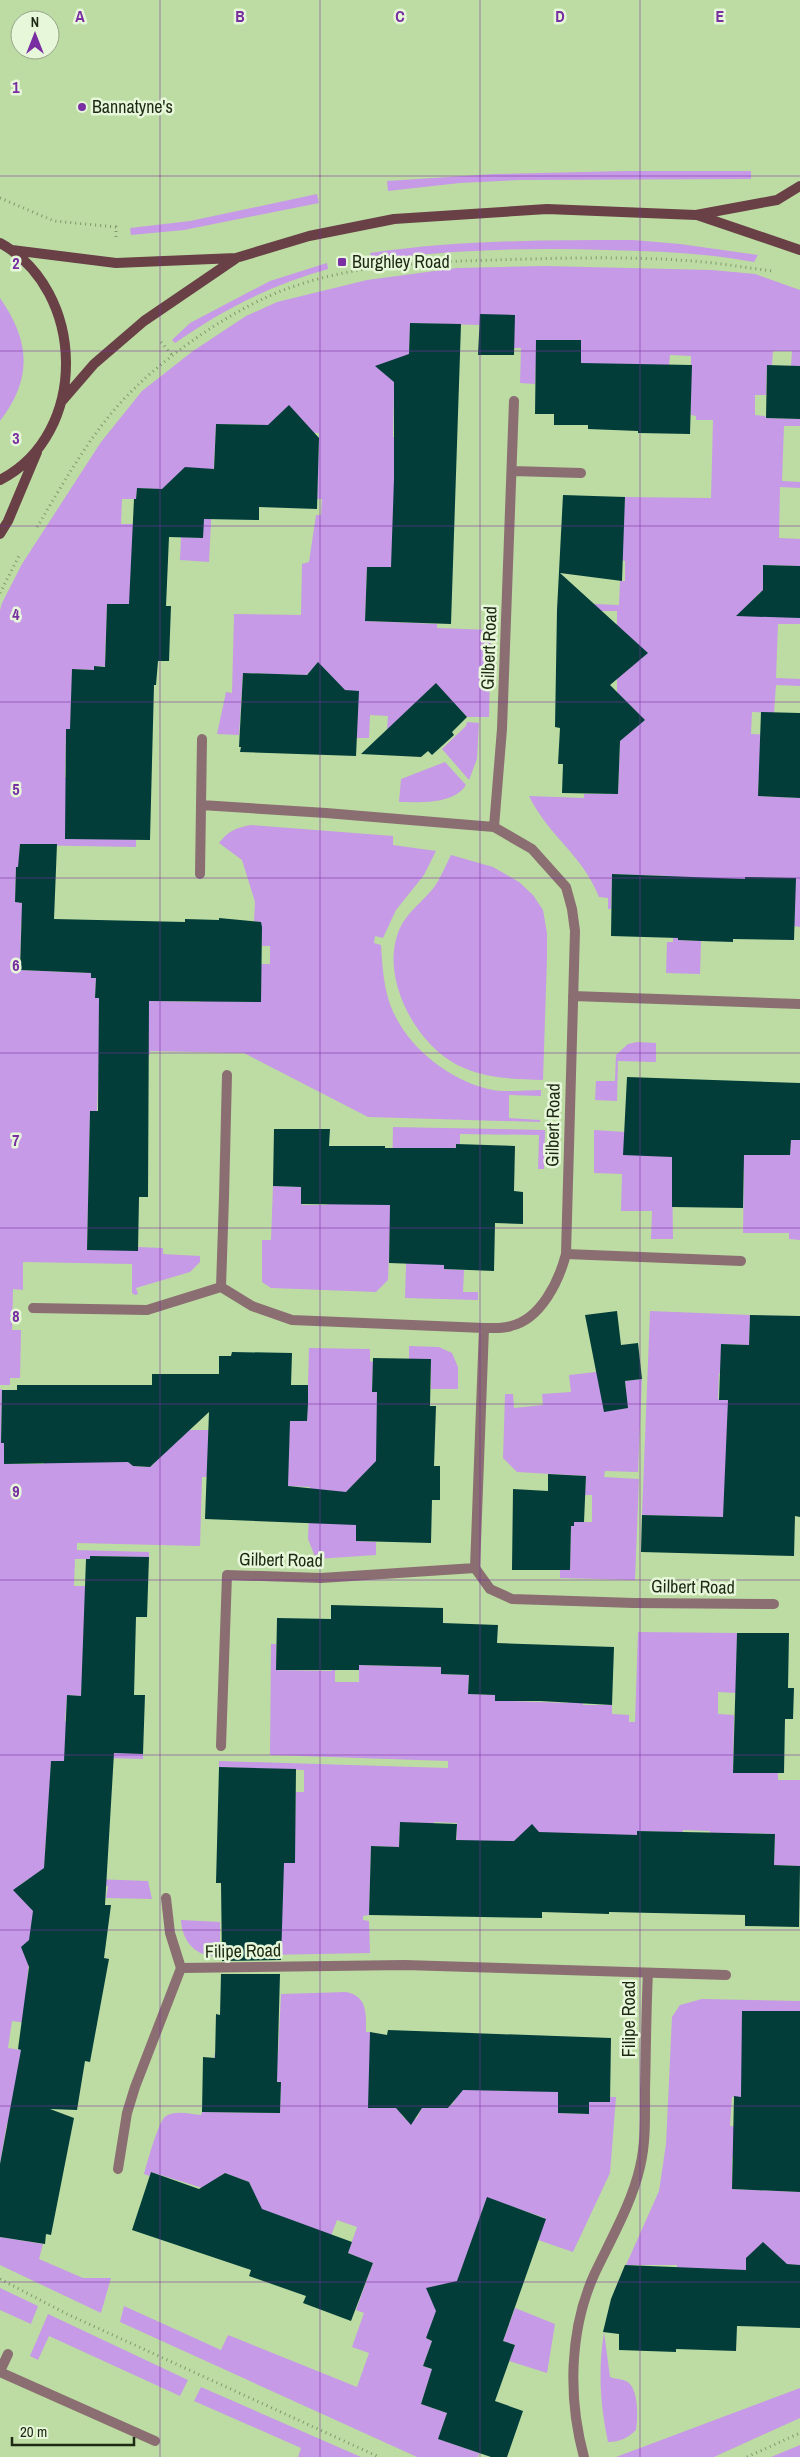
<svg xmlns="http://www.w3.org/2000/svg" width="800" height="2457" viewBox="0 0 800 2457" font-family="'Archivo Narrow',sans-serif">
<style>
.green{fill:#c69ae6}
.building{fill:#033d3a}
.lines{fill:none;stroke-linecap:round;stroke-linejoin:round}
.path{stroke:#80986c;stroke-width:3;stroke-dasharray:1 4;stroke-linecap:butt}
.service{stroke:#8b6e72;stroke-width:10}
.minor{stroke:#8b6e72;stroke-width:10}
.secondary{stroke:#684046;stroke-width:10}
.grid{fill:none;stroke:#792fa2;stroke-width:1;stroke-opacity:0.55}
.poi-dot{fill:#792fa2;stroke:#e7f7da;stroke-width:2}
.labels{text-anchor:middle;stroke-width:5;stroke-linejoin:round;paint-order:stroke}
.poi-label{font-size:18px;fill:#1e2913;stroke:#e7f7da;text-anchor:start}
.street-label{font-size:18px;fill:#1e2913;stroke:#e7f7da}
.grid-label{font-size:16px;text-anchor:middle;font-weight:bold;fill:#792fa2;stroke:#e7f7da;stroke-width:5;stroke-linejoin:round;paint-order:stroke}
</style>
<rect width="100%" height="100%" fill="#bddca3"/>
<path class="green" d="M625,171h126v8l-231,1 -60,3 -72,8 -1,-10 107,-7z
M317,194l2,9 -135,27 -53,5 -1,-7 60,-7z
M633,240l47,4 78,11 -4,7c-48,-9 -98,-11 -147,-12 -79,-3 -157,0 -235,10l-2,-7c88,-13 175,-13 263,-13z
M327,263l1,6c-55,15 -106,41 -153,74l-3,-3 18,-17 80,-42z
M545,266l167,4 43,4 45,16v76h-9l1,-15h-19l-1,14h-5l-1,30h-11v20l10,1 1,2 34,1v7h-16l-2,55 18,1v6l-20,-1 -1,51 21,1v27l-37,-1v23l11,1v4l-14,-1 -6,7v8l46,11v6h-22l-2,54 24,1v7l-24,-1 -2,28 -22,-1 -1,22 23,1 -6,40h-9l-1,21 42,2v129l-6,-1 1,-48 -50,-1 -2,46 -63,-45 -2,62 23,1 -1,33 -34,-1 1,-31h6l1,-22 -6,-1 1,-43 -57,-2 -1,35h-3v-11l-9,-1c-17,-43 -50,-60 -70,-101l55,2v-4h34l2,-53 19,-26 -7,-8h-15v-96h-45v-8l47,2 1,-24h5v-20l-5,-1 5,-63 86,1 2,-78h-17v-4l-5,-1v-59l-21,-1 -1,11 -89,43 1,-69h-44l-2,44 -15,-1 1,-35h-7l-34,-34v11l-70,-2 -1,36 34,34 -49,-1 -1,45 52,2 -4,130 -74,-2 -2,54 72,3v4l54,2 -2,87h-22l-31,-33 -49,46 1,-14 -18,-1 -1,23h-13l-26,-48 -17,-21 -7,6 -63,-2 -4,62 -22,-1 9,-42 6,1 2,-79 67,1 1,-51 7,-2 7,-47h5l1,-16h-5l2,-66 -20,-1 -6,-22h-9l-6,6 -1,27 -15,-18 -46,-1 -7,138 -29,-2 1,-23 22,1 -27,-48 -39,-2 -1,11h-14l-1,25h13l-4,70 30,11 -53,-1 -2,55 38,1v8l-48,-2 -1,4 -22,-1 16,61 -22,-1 -1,48h20l51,63v7l-116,-2 -1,15 18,8 -21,-1 -1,35 10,1 -4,22 -1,45 71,3v5h5l-1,20 45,1 13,-5 6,7 41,1 8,-7 10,6 42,1 1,-38h9v-18h-8l-2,-24 -6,-1 1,-19 -13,-42 -23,-17c9,-12 17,-15 31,-18l143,11v9l43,6 -12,24 -28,35 -13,28 -8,-2 -1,7 7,2c1,16 2,33 6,49 11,46 57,84 101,95 16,4 37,1 53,1v6l-32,-1v23l31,2v2l-172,-5 -124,-64 -94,-2 -1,6h-50l-2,54h-7l-3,138 51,-2 25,1v6l37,2v6l-10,10 -54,16 2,6 -3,1 -3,-2v-29l-109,-2v28l-10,-1 -1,41h9l-1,48h-10v7h-10v-775l2,-7 20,-39 79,-122 41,-51 51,-40 53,-35 31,-14 90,-22 90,-12z
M0,298c30,43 33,80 0,123z
M467,722l12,1 -2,36 -8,21 -27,-31 24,-23z
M445,762l21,23c-13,20 -46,17 -67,17l2,-23z
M451,855l42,12 26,15 14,13 10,15 4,23v25l-4,122c-27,-1 -53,-1 -79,-12 -45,-18 -84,-87 -66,-135 7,-20 25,-31 37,-47 6,-9 11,-21 16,-31z
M637,1042l19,1v19l-38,-1 -1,40 -22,-1 1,-19h19l1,-26 12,-11z
M393,1127l152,3 -1,39h-6l1,-34 -79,-1v10h-4l-12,125 20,1 -1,22h15v8l-73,-2 2,-64 -15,-8 -2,1 -2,53 -12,12 -105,-4 -9,-6v-42h9l2,-54 28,1 1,18h24l66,-22z
M594,1130l172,11v14h24l1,-15h9v100l-11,-1v-6h-46l1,-63 -72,-1 1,70h-22l1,-28h-31l1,-37 -28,-1z
M650,1311l100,4 -1,30 -28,-1 20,29h-22l-1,26 10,1 67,119 -153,-4z
M409,1346l30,1 13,6 6,14v22h-27v-30h-22z
M309,1348l61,1v12l3,1 -1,30h15l-11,75 -19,42 -1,32 20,1v13l-60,4 -8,-20 2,-52 -70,-3 50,-63h17z
M596,1372l30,16 -1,-7 17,-2 -4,93 -33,-1 -1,6 35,2 -4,101 -75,-2v-8h10l1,-44h3v-4h18v-27h-7l1,-19 -69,-4 -14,-14 2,-64h8l1,14 29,-3 -1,-11 29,-2 -2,-17z
M0,1389h2l-1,54h3l1,21h39l1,-21 83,1v18l5,4 17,1 5,-4v-33h56v47h-9l-2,69 -123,-3v7l72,2v5l-58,-1 -1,3h-15l-1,27h16l-9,110 -14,-1 -2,26 78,33v5l-34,-1 -1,5 -57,-2 -2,52 49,9 -51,-2 -3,52 50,7 54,2 4,18 -46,-1 2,-12 -62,-8 -1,3 -17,-2 -8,6v12l77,41 -74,7 2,12 4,4 -3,29 62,9 -54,25 -22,-3 -4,27 20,3 -8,9 41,72 -54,-9 -7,41z
M638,1632l99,1 -1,60 -18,-1v22l16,1 -1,58h45v7h22v86l-26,-1 1,-31 -28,-1 -2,65 -36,-47 1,-20 -27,-1 -2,71 -11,-69 -32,-1 -1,14 -20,67h-8l-26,-79h-23l-42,8 -62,8 1,-26 -23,-1 -3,89 -31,-89 -1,25 -28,-1 -2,69 -6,1v4l6,1 1,32 -156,3c-21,-1 -32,-17 -33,-36l39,2v24l61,2v-86l14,1v-31l-72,-1 72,-8 1,-31h8v-22l-85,-3v-6l229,7v-7l-178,-6 1,-111h5v26l56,1v-7h3v18h24v-17l82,2v7l28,1 -1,19 27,1 14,6 59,2 15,-15v17h29v9l17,1v7h6z
M346,1992c22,4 20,23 20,40h4l31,76v6l4,5h11l5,-9 1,-72 11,64 7,6h8l6,-6v-13l43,-48v50h51l10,-47v69l31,1v-12h21v-5h6l-6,76 -37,79 -35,-12 7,-22 -58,-20 -39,111 -22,29 6,3 -9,25 58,22 -52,-9 -8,25 26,9 -8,26 40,14 -1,4h-61l-297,-135 4,-16 97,44 7,-15 129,52 12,-34 -17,-6 12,-34 -8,-3 17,-47 -25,-10 9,-26 -20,-7 -9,24 -81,-39 6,-15 -4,-8 -24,-9 -8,5 -5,13 -61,-19 -1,4 -6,-2c3,-10 14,-53 22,-58 9,-6 25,-2 35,-1l1,-3 78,1 1,-31 -13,-1 -54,-23 1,-5 63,2 3,-61z
M702,1999l98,2v10l-57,86h-11l-2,29 68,4 -66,27v32l68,3v73l-24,-1 -31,50 -8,-1 1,-43 -27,-1 -35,68 1,-72h-50l-2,23 -11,4 45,-101 7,-47 6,-127 8,-12z
M0,2237l43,7 -4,15 44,19h28l-10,35 -101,-48z
M0,2288l38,18 -7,18 -31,-14z
M515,2308l40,16 -8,49 -38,-12 6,-16 -12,-4z
M48,2314l140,66 -8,16 -131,-60 -11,24 -8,-4z
M604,2332l6,45c5,2 11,2 16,4 13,6 12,37 10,49 -8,8 -16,12 -28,12 -8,-38 -10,-72 -4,-110z
M201,2387l160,70h-63l3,-9 -107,-47z
M800,2388v30l-86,39h-98z
M800,2445v12h-29z"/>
<path class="building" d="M480,314l35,1 -1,40h-36z
M410,323l51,1 -10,300 -86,-3 2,-54h24l3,-88v-97l-19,-16 34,-12z
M536,340h45v23l111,2 -2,69 -52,-1v-2l-50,-2v-4h-34v-11h-19z
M767,365l33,1v53l-34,-1z
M289,405l30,33 -2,71 -58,-2v13l-55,-1 -1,19 -34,-1 -3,69h5l-2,55h-11l-2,24h-2l-4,155 -85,-1 1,-110h4l2,-60 22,1v-4l11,1 2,-63h22l5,-105h2l1,-11 25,1 23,-22 29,2 2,-45 52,1z
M563,495l62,2 -3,84 -62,-8 88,80 -38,32 35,35 -25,21 -2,53 -56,-1 1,-29h-5l2,-36 -5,-1 2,-117z
M763,565l37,1v52l-64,-2 27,-26z
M318,662l27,28 14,1 -3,65 -116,-4 1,-5h-2l4,-74 64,2z
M436,683l31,34 -15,15 2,3 -22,20 -4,-4 -7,6 -60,-3z
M761,712l39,1v85l-42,-2z
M20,844h37l-3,75 131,3v-3l34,1v-2l42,4 1,5 -1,75 -112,-1 -1,196h-9l-1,54 -51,-1 3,-139h8l1,-113h-4l1,-20h-5v-5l-71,-3 2,-67 -7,-1 1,-35h2z
M612,874l133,5v-2l51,1 -2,62 -61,-1v3l-32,-1 -23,-1v-2l-67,-2z
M627,1077l173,6v57h-9l-1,15h-46l-1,53 -71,-1v-50l-49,-2z
M274,1129h56l-1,17h56v2h71v-4l59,2 -1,45 9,1v32l-28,-1 -1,48 -50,-2v-4l-55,-2 1,-58 -89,-1v-17l-28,-1z
M617,1311l4,34 17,-2 4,36 -17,2 3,27 -24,4 -19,-97z
M750,1315l50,1v201l-5,-1 -1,40 -153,-4 1,-37 81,2 5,-117h-9l2,-56 28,1z
M232,1352l60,1 -1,32h17v19l-1,17h-17l-2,65 58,6 30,-31 1,-69h-5l1,-34 58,1 -1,47h6l-2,60h6v34h-8l-1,43 -75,-2v-16l-151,-6 4,-107 -59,55 -17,-1 -5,-4 -124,2v-21h-3l1,-53h15v-5h135v-11h67v-18h12z
M548,1474l38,2 -2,46h-10v4h-3l-1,44h-58l1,-81 35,2z
M90,1556l59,1 -2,60h-11l-2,78h11l-2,59 -29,-1 -9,152h6l-7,53 5,1 -19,103 -5,-1 -8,49 -27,-1 24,9 -23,117 -5,-1 -1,10 -45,-7v-73l21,-114 -3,-1 11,-82 -8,-20 8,-7 4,-29 -20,-21 31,-22 7,-107h13l3,-66 14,1 5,-137h4z
M331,1605l112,3v15l55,2 -1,18 117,4 -2,58 -72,-4h-45v-6l-27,-1 1,-19 -28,-1v-7l-82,-2v5h-83l1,-52 54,1z
M737,1633h52l-1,55h6l-1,31h-8l-1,54h-51z
M219,1767l77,2 -1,94h-11l-3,97 -59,1 -1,-78h-5z
M400,1822l57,2 -1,16 58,1 18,-17 7,8 98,3v-4l138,3 -1,31 26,1 -1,61 -54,-1v-11l-136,-3v2l-67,-2v6l-173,-3 2,-69 28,1z
M221,1974h59l-3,108h4l-1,31 -78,-1 1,-55 12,1 1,-44 4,1z
M742,2011h58v181l-68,-3 2,-93 7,1z
M388,2030l223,8 -1,64h-21v12l-31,-1v-21l-95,-2 -15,18h-26l-11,17 -15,-17h-28l2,-76 17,3z
M151,2172l48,17 26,-16 24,9 13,27 90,33 -4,11 25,10 -22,58 -48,-18 3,-7 -57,-20 2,-6 -119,-40z
M487,2197l59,22 -43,122 12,4 -20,56 28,10 -16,46h-16l-53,-18 9,-26 -26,-9 11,-35 -9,-3 9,-25 -6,-3 10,-27 -10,-23 31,-7z
M763,2242l24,22 13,1v63l-63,-2 -1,25 -60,-2v3l-57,-2v-16l-16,-2 8,-33 14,-34 121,5v-12z"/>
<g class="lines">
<path class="path" d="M0,198l54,23 62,6v10
M161,342l11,13
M37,527c29,-48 58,-102 100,-141 38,-37 103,-81 152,-98 67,-24 136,-26 205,-28 64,-2 135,-4 199,1 27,2 54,7 80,10
M0,593l20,-39
M0,2279l67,35 312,143
M747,2457l53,-24"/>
<path class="service" d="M224,1197l3,-122
M566,1254l175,7
M33,1308l114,2
M634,1603l140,1
M221,1746l6,-171 94,3
M0,2372l155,69"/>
<path class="minor" d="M512,471l69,2
M494,827l8,-98 12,-328
M200,874l2,-135
M573,996l227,8
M221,1287l3,-90
M147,1310l74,-23 31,19 40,14 192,8c8,0 19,1 27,-2 30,-7 48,-45 55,-72l9,-323 -3,-22 -6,-22 -34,-38 -38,-22 -168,-14 -125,-8
M484,1328l-9,240 15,21 22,10 122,4
M321,1578l154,-10
M181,1968l224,-3 321,10
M118,2169l9,-56 8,-26 46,-119 -11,-35 -4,-35
M0,2371l8,-17
M584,2457c-16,-58 -15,-126 10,-182 16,-34 38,-72 46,-108 6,-25 5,-51 5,-76 1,-39 1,-79 3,-118"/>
<path class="secondary" d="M697,215l103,35
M0,243c86,47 90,191 0,237
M12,250l104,13 120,-5 73,-22 85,-17 153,-10 149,6 81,-15 23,-14
M62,401l32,-37 50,-43 91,-62
M0,534l8,-13 29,-69"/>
</g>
<path class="grid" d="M160,0v2457M320,0v2457M480,0v2457M640,0v2457M0,176h800M0,351h800M0,526h800M0,702h800M0,878h800M0,1053h800M0,1228h800M0,1404h800M0,1580h800M0,1755h800M0,1930h800M0,2106h800M0,2282h800"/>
<g class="poi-dot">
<circle cx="82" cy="107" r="5"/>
<rect x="337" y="257" width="10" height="10" rx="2.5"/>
</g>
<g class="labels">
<g class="poi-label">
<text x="92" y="113">Bannatyne's</text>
<text x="352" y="268">Burghley Road</text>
</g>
<g class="street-label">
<text transform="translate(489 648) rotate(-88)" y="6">Gilbert Road</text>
<text transform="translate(553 1125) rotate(-89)" y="6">Gilbert Road</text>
<text transform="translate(281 1560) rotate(1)" y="6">Gilbert Road</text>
<text transform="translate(693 1587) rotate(1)" y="6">Gilbert Road</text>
<text transform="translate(243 1951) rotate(-1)" y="6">Filipe Road</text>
<text transform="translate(629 2019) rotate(-90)" y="6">Filipe Road</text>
</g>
</g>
<g class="grid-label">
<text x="80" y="22">A</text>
<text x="240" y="22">B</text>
<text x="400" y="22">C</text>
<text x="560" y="22">D</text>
<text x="720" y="22">E</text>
<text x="16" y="93">1</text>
<text x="16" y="269">2</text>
<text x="16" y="444">3</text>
<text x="16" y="620">4</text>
<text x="16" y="795">5</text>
<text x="16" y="971">6</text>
<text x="16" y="1146">7</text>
<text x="16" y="1322">8</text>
<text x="16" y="1497">9</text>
</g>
<g transform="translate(35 35)"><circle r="24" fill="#e7f7da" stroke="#97a58a"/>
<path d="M0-4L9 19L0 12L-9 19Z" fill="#792fa2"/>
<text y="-8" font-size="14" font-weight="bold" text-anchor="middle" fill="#1e2913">N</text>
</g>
<path d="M12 2437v8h122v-8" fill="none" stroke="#1e2913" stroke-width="2.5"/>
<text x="20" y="2437" font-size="15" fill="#1e2913" stroke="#e7f7da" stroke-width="4" paint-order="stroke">20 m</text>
</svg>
